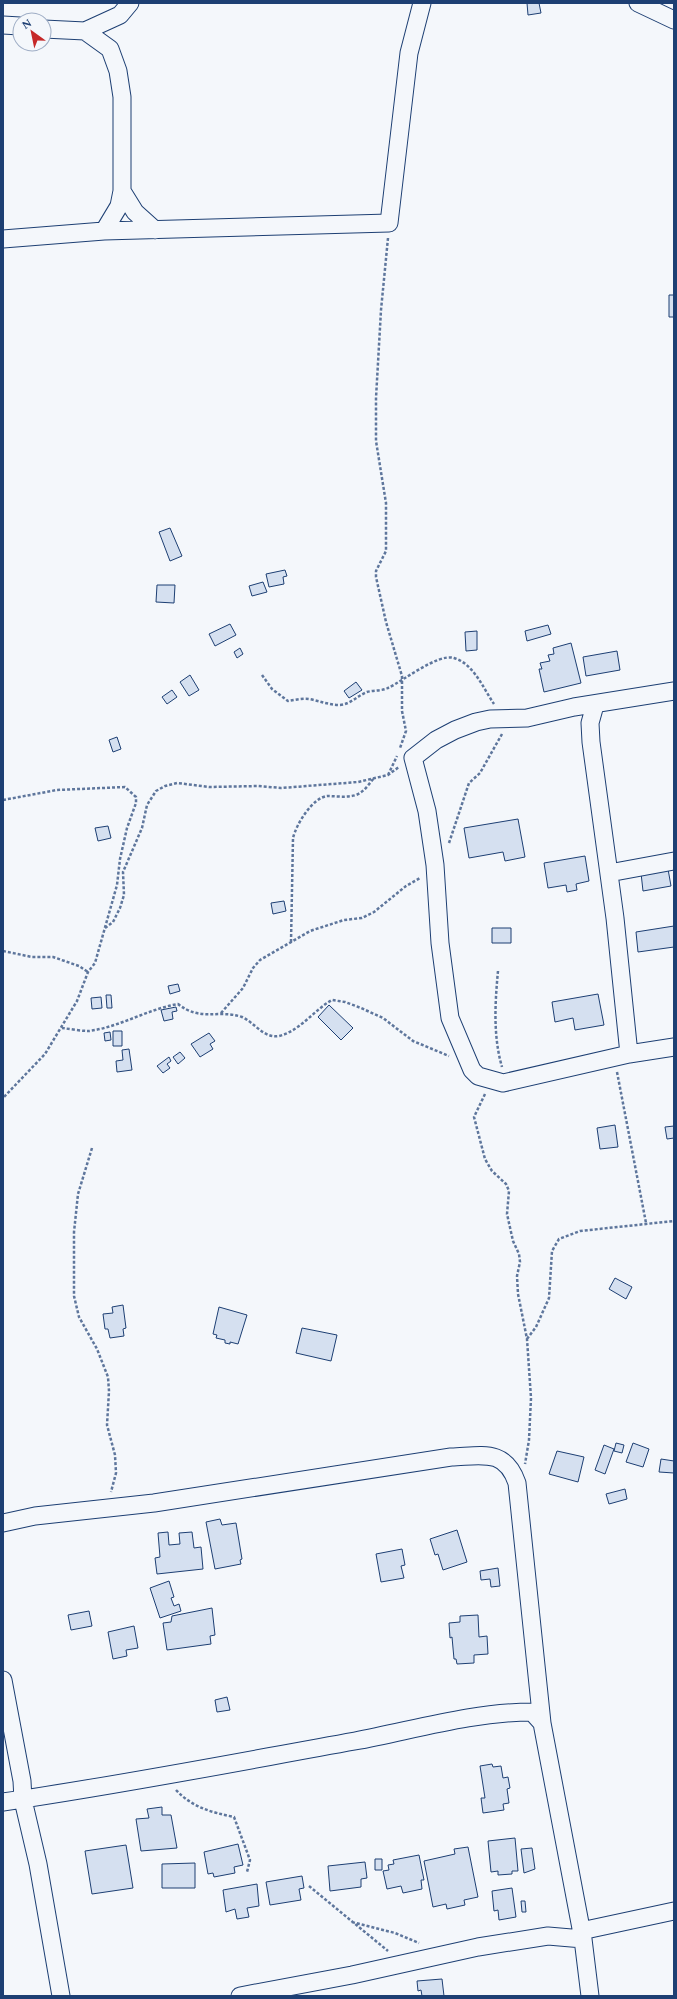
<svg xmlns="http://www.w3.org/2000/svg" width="677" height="1999" viewBox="0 0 677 1999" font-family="Spectral,serif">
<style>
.building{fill:#d5e0f0;stroke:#1d3f73}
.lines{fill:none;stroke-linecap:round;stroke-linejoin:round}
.minor-casing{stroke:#1d3f73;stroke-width:19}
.path{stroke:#5e769c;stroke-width:2.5;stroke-dasharray:3 2;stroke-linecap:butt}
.minor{stroke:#f4f7fb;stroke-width:17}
</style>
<rect width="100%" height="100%" fill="#f4f7fb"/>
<path class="building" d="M527,3h12l2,10 -13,2z
M669,295h5v22h-5z
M170,528l12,28 -12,5 -11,-29z
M285,570l2,6 -4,1 1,7 -15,3 -3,-13z
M263,582l4,10 -15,4 -3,-10z
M157,585h18l-1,18 -18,-1z
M230,624l6,11 -21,11 -6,-12z
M548,625l3,9 -24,7 -2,-10z
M477,631v19l-11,1 -1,-19z
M571,643l10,40 -37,9 -5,-23h3l-2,-6 10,-2 -2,-6 6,-1 -1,-6z
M240,648l3,6 -6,4 -3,-6z
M617,651l3,19 -34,6 -3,-19z
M190,675l9,15 -10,6 -9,-14z
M356,682l6,8 -13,8 -5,-7z
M172,690l5,7 -10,7 -5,-7z
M117,737l4,12 -8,3 -4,-12z
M518,819l7,38 -20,4 -2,-9 -34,6 -5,-30z
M108,826l3,12 -13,3 -3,-13z
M585,856l4,25 -13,3 1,6 -10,2 -1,-7 -18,3 -4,-25z
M668,869l3,17 -28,5 -2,-18z
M284,901l2,10 -13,3 -2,-11z
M674,926v21l-36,5 -2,-20z
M492,928h19v15h-19z
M178,984l2,7 -10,3 -2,-8z
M598,994l6,31 -29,5 -2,-12 -18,4 -3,-20z
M106,995h5l1,13h-5z
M101,997l1,11 -10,1 -1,-11z
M329,1005l24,23 -12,12 -23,-23z
M176,1007l1,4 -5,1 1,7 -9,2 -3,-11z
M113,1031h9v15h-9z
M110,1032l1,8 -6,1 -1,-8z
M209,1033l6,8 -5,3 3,5 -13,8 -9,-13z
M129,1049l3,21 -15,2 -1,-11 7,-1 -1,-10z
M180,1052l5,6 -7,6 -5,-7z
M169,1057l2,4 -4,3 3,4 -7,5 -6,-7z
M615,1125l3,22 -18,2 -3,-21z
M674,1126v12l-7,1 -2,-12z
M615,1278l17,9 -6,12 -17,-10z
M123,1305l3,23 -3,1 1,7 -14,2 -2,-9h-3l-2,-15 10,-1 -1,-6z
M219,1307l28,8 -9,29 -8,-2v2l-5,-1v-3l-9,-2 1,-3 -4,-1z
M302,1328l35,7 -6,26 -35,-8z
M616,1443l8,2 -2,8 -8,-2z
M633,1443l16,6 -6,18 -17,-5z
M604,1445l10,4 -9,25 -10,-4z
M557,1451l27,6 -6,25 -29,-8z
M661,1459l13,2v12l-15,-1z
M625,1489l2,10 -18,5 -3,-10z
M220,1519l2,6 14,-2 6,36 -2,1 1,4 -26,5 -9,-47z
M457,1530l10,32 -24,8 -5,-16 -3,1 -5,-16z
M168,1532l1,13 11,-1 -1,-11 13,-1 2,16 7,-1 2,22 -46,5 -2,-16 5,-1 -2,-24z
M402,1549l3,16 -4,1 3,12 -23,4 -5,-28z
M498,1568l2,18 -9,1 -1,-8 -9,1 -1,-9z
M169,1581l5,16 -3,1 3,8 5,-2 2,7 -21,7 -10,-30z
M212,1608l3,27 -5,1 1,8 -44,6 -4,-27 8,-1 1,-6z
M89,1611l3,15 -21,4 -3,-15z
M478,1615l1,22 8,-1 1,18 -14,1v8l-17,1 -1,-5h-2l-2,-22 -2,1 -1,-15 11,-1v-6z
M134,1626l4,22 -12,2 1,6 -14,3 -5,-27z
M227,1697l3,13 -13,2 -2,-12z
M492,1764l1,3 8,-1 2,12 5,-1 2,11 -3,1 2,14 -6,1 1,6 -21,3 -2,-15h4l-5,-32z
M162,1807v8h9l6,33 -36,3 -5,-32 13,-1 -2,-9z
M515,1838l3,33h-6v3l-14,1v-4l-7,1 -3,-31z
M238,1844l5,21 -9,2 1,6 -21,4 -1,-4 -5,1 -4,-22z
M126,1845l7,43 -41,6 -7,-43z
M468,1847l10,50 -14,3 1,5 -18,4 -1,-5 -13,3 -9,-46 31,-7 -1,-5z
M532,1848l3,21 -11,4 -3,-24z
M419,1855l5,25h-3l1,9 -19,4 -2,-7 -14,3 -4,-18 6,-1 -1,-5 6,-1 -1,-4z
M375,1859h7v11h-7z
M365,1862l2,16 -6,1v8l-31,4 -2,-25z
M195,1863v25h-33v-24z
M302,1876l2,12 -5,1 2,11 -31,5 -4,-23z
M257,1884l2,22 -12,2 2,9 -12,2 -2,-10 -9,3 -3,-22z
M512,1888l4,29 -17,3 -1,-10 -4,1 -2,-20z
M521,1901h4l1,11h-4z
M442,1979l2,17h-22l-1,-6 -3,1 -1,-10z"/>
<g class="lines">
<defs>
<path id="minor" d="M638,3l36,17
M3,25l17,1
M44,29l41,2 25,18 8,22 4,26v94l-3,15 -15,25
M85,31l35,-16 10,-12
M122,191l13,21 20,18
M3,239l101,-8 285,-8 20,-170 13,-50
M674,691l-100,16 -47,11 -37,1 -14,3 -21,8 -19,10 -23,18 14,53 8,54 5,78 10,75 22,52 6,6 25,7 126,-29 45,-7
M595,705l-5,18 1,19 24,176 14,136
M609,873l65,-12
M3,1523l32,-7 119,-13 297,-46c31,-1 54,-9 66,26l25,240
M3,1680l19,101 1,19 15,64 23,132
M3,1802c118,-17 235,-40 352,-61 59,-11 117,-29 177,-29l10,11 41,216 7,57
M581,1931l93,-20
M240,1996l112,-21 126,-28 70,-11 35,3"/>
</defs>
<use href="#minor" class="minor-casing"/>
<path class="path" d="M388,238l-7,72 -5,88v43l10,62v48l-10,20v6l10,45 16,54v35l4,20 -6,17
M262,675l10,14 16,12c7,-1 15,-3 21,-2 11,2 20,6 31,6 11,-1 17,-9 27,-13 7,-2 15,-1 21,-4 15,-7 50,-35 66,-30 20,6 29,30 40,46
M388,775l9,-19
M3,800l54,-10 68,-3 11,10v6l-9,25 -7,31 -3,26 -22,78 -7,9 -11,29 -32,53 -42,44
M449,843l20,-60 11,-10 22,-39
M105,928l8,-6 7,-14 4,-13 -1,-23 19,-44 5,-23 9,-14 9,-5 12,-3 32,4 49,-1 23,2 77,-6 30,-7 11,-8
M291,942l2,-104c3,-13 19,-40 34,-42 9,0 19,2 29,-1 8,-3 13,-11 18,-17
M3,951l29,6h21l26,9 9,6
M498,971c-3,32 -5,65 4,96
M221,1013l22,-25 10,-20 7,-8 50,-29 34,-11 18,-2 12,-6 32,-26 14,-8
M62,1028c8,1 19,3 27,3 31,-4 59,-22 89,-27 23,18 40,5 64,13 12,5 22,22 37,19 21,-5 35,-26 53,-36l13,2 16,6 22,10 30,23 36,15
M617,1072l29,151
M485,1094l-11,23 11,42 7,12 14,13 3,7 -2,23 6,27 6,13 1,8 -3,14 1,18 9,45 4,59 -2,42 -4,24
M92,1148l-14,46 -4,38v64l5,21 18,32 11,28 1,14 -2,34 8,30 1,18 -5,19
M527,1339l9,-12 13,-29 3,-47 7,-12 21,-8 94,-10
M176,1790c16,17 34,22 58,27l16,43 -3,12
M309,1886l79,65
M352,1922l43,11 24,10"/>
<use href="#minor" class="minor"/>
</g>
<rect width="677" height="1999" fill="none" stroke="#1d3f73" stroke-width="8"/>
<g transform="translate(32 32) rotate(327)"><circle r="19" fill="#f4f7fb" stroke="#9eadc5"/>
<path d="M0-3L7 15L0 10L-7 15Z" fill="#c62828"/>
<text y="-6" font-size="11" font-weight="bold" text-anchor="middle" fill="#1d3f73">N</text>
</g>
</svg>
